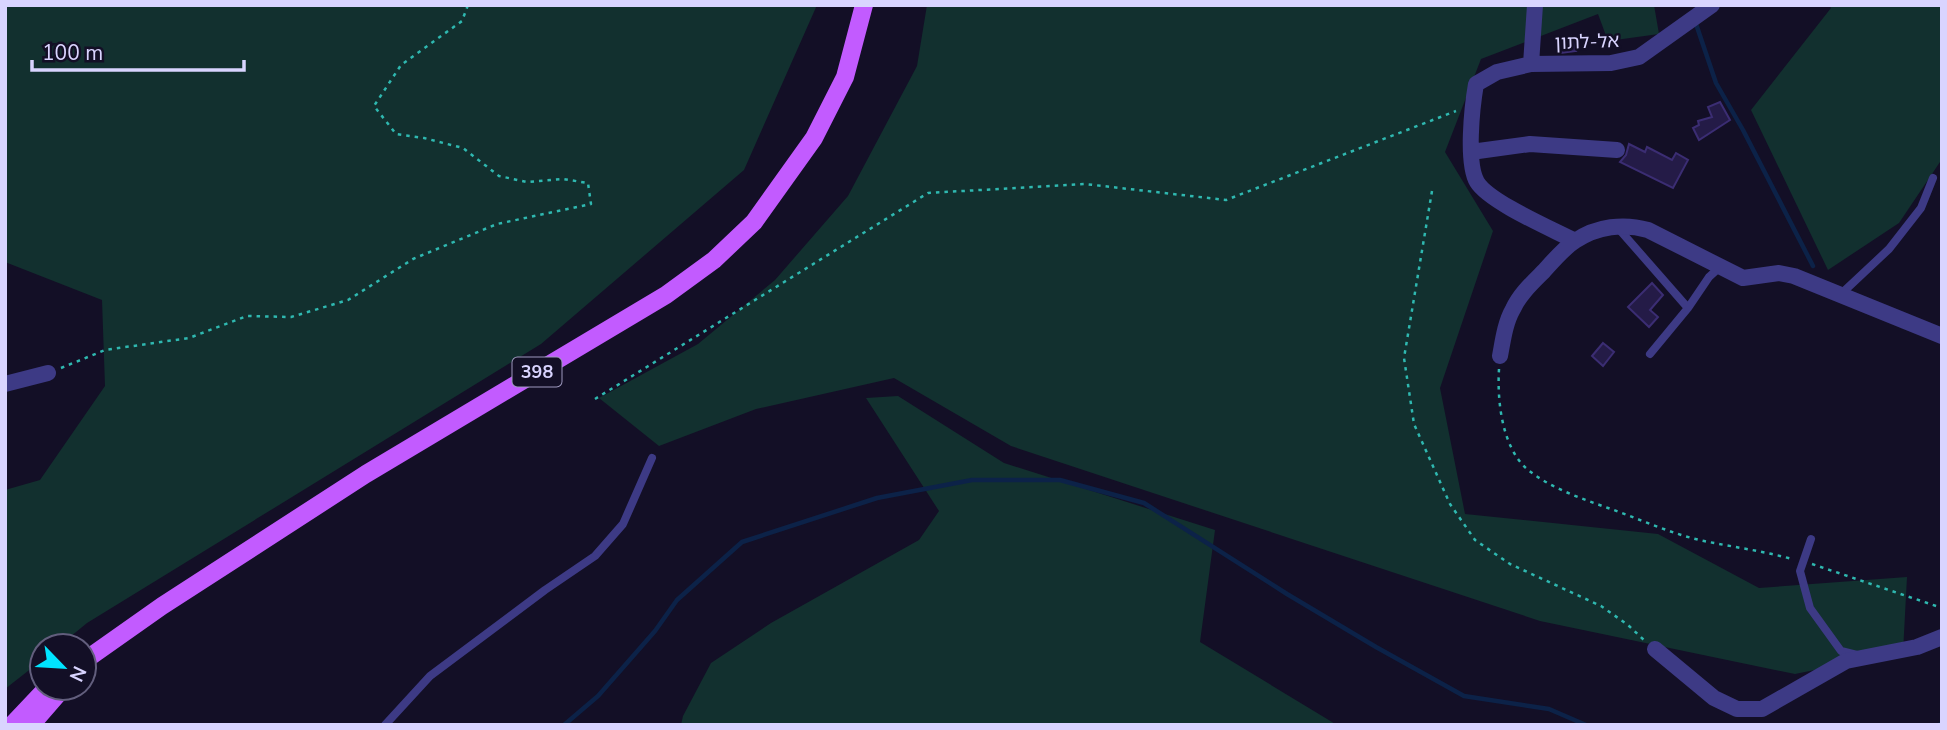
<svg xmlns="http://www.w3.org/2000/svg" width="1947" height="730" viewBox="0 0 1947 730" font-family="'Nunito Sans','Noto Sans Hebrew',sans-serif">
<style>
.green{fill:#12302f}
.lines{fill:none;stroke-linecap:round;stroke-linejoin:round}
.stream{stroke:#0c2248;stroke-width:4.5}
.building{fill:#241b47;stroke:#3b2d73;stroke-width:2}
.path{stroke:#2fb8b0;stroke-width:2.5;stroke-dasharray:3.5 5;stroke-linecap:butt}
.lane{stroke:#3d3a85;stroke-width:8}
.street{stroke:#3d3a85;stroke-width:16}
.primary{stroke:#c25bff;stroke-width:18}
.labels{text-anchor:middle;stroke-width:5;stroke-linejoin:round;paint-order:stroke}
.shield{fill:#130f26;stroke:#9e99be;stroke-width:2}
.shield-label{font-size:18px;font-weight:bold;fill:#d9d4ff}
.street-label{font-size:19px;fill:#d9d4ff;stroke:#130f26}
</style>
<rect width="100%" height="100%" fill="#130f26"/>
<path class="green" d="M5,5h812l-73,165 -203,174 -454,279 -28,23h-17v14l-37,29v-199l35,-10 65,-94 -3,-86 -97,-38z
M927,5h727l5,29 -51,7 -10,-27 -117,45 -36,93 48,79 -53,157 25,126 193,20 101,54 148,-11 -4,75 -108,22 -255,-53 -529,-175 -117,-68 -138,31 -97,37 -60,-48 99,-54 77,-64 73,-84 69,-130z
M1829,5h113v154l-43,64 -71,47 -77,-160 80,-102z
M898,396l106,67 211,67 -15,112 137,83h-656l2,-9 28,-53 60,-40 148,-83 20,-29 -73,-113z"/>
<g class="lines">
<path class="stream" d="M1695,21l21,62 27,47 70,136
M564,725l34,-29 57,-65 22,-31 65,-58 135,-44 95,-18h88l84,23 143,91 89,53 88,49 85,13 37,16
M1939,725l3,-1"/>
</g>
<path class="building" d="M1571,36l5,15 -15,2 -5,-14z
M1720,102l10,18 -31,20 -6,-12 6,-3 -1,-4 14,-4 -4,-10z
M1629,144l16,8 2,-5 25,13 4,-7 12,7 -15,28 -53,-26 6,-7z
M1652,283l11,12 -13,15 8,7 -9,10 -21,-20z
M1603,343l11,9 -11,14 -11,-10z"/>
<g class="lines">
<path class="path" d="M1432,191l-28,167 10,66 36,80 25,36 35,24 91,42 27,19 17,16
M61,368l44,-18 84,-12 58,-22 44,1 57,-17 65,-41 84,-35 94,-20 -3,-21 -25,-4 -36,3 -28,-6 -36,-28 -39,-10 -28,-4 -22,-28 27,-41 61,-44 6,-16
M1499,369c-2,32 3,78 28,100 23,19 53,29 81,39 32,11 63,26 96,33 29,6 59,10 88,18
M595,399l333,-206 157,-9 141,16 230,-89
M1812,564l130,44"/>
<path class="lane" d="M1618,228l70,80
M1841,294l48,-45 32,-41 12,-30
M1650,354l38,-46 21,-31 11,-10
M1811,539l-11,32 10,37 31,43 16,4
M385,725l45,-49 115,-86 50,-34 28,-32 29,-66"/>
<path class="street" d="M1531,64l4,-59
M1471,152l59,-8 87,6
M1575,241c-23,-12 -86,-39 -98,-59 -11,-19 -5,-75 -1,-98l21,-12 34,-8 80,-1 28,-6 73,-52
M1500,356c3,-16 5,-33 13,-47 7,-15 19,-26 31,-38 9,-10 20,-23 31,-30 22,-15 49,-18 73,-11l95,48 36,-5 15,3 148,60
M5,384l43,-11
M1655,649l59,49 23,11h25l84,-48 71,-14 25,-10"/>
<path class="primary" d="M84,661l78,-55 204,-132 300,-179 48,-35 40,-38 60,-84 31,-61 19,-72
M12,725l35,-37
M31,725l32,-37"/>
</g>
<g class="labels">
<rect class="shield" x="512.5" y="357.5" width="49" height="29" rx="5"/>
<g class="shield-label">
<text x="537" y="378">398</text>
</g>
<g class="street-label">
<text transform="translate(1587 41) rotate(-2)" y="7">אל-לתון</text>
</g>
</g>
<rect width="1947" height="730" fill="none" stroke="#d9d4ff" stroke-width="14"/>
<g transform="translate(63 667) rotate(115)"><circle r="33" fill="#130f26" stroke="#625e7d" stroke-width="2"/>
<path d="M0-5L12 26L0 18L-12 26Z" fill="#00e5ff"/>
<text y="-10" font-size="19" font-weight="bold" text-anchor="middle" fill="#d9d4ff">N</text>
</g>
<path d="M32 60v10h212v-10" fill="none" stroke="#d9d4ff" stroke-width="3.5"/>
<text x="42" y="60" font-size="21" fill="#d9d4ff" stroke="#130f26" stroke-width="5" paint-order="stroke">100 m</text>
</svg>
